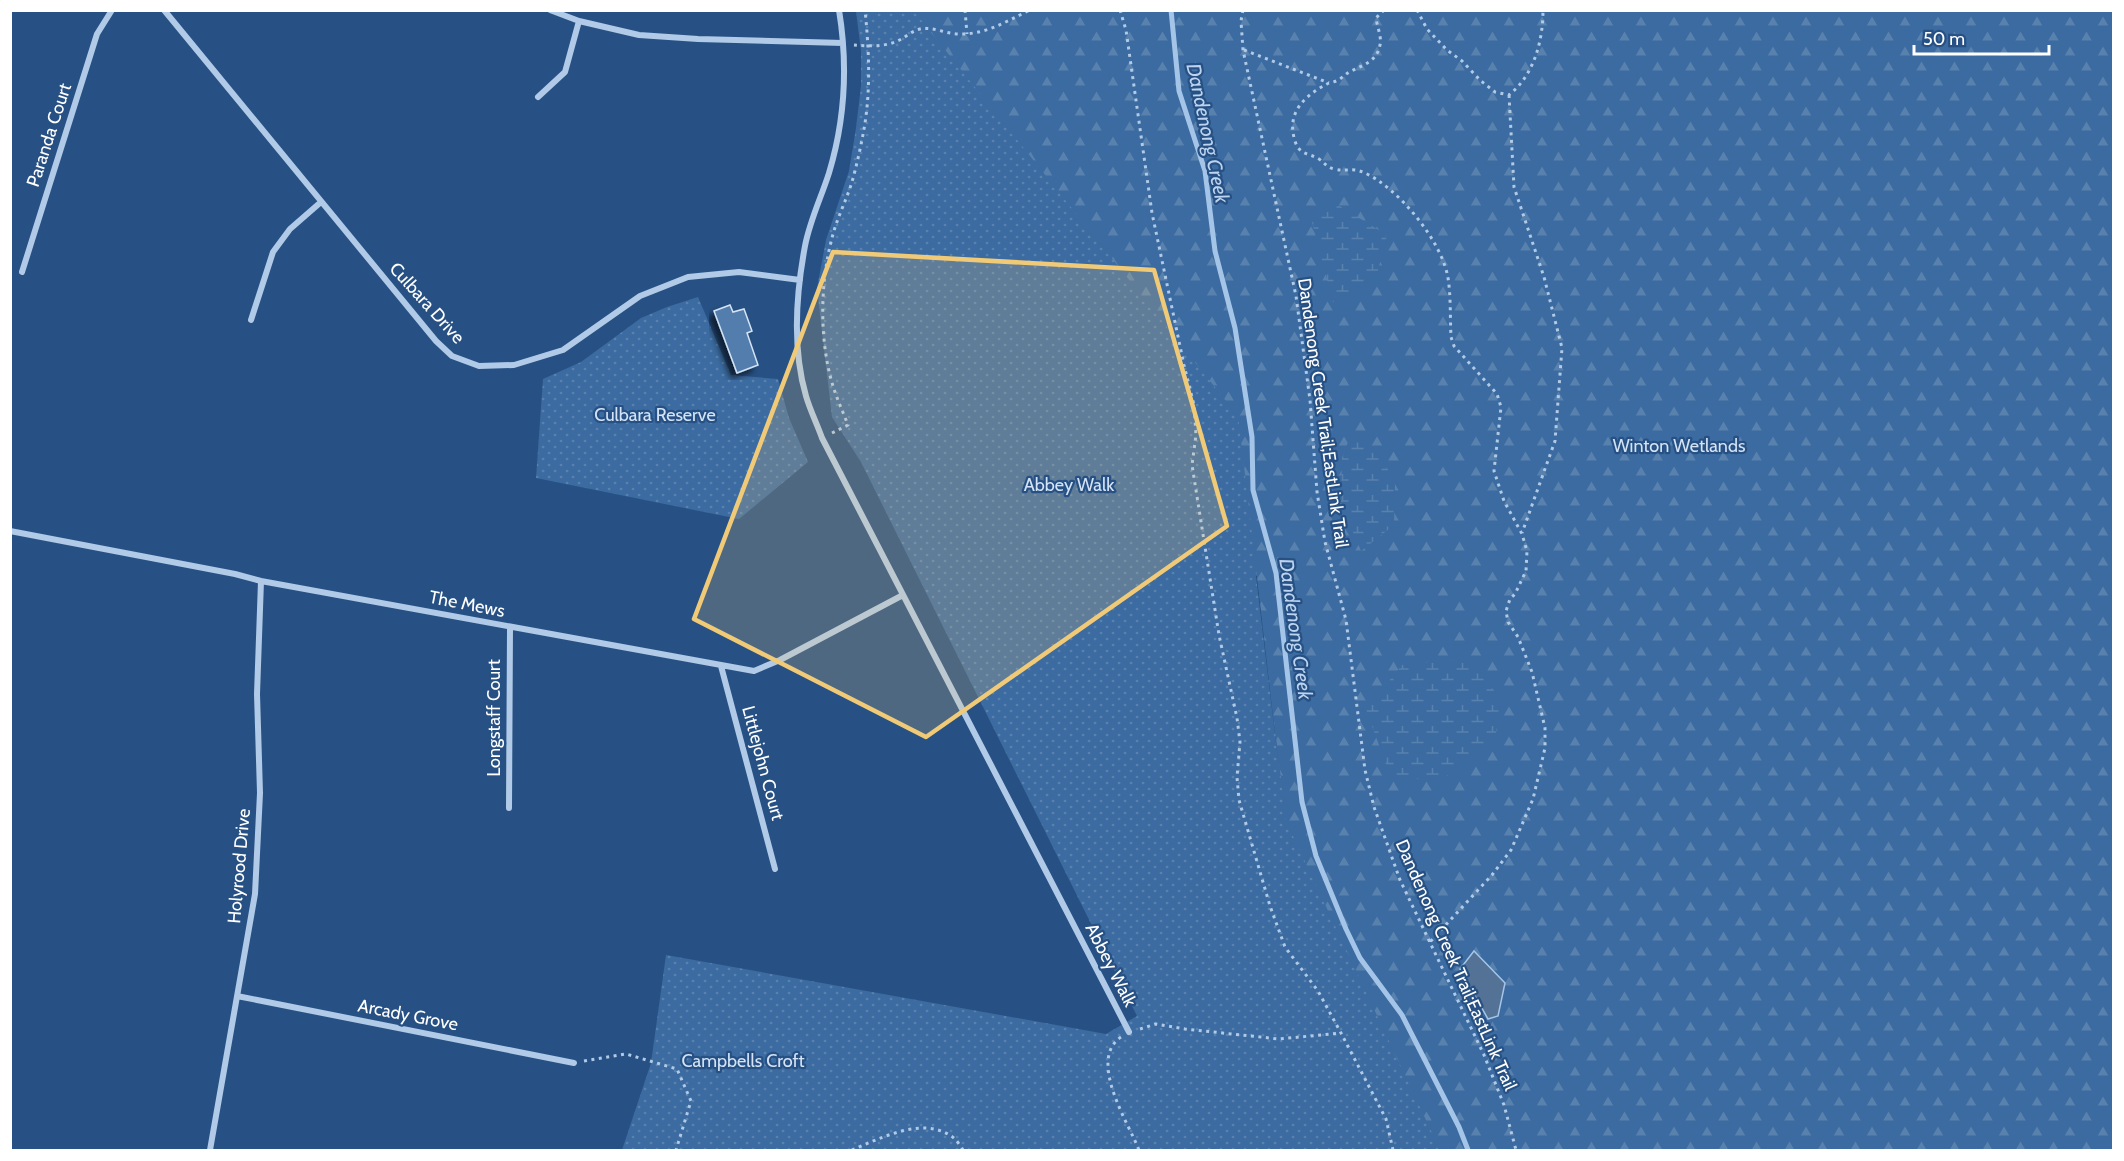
<svg xmlns="http://www.w3.org/2000/svg" width="2124" height="1161" viewBox="0 0 2124 1161" font-family="Cabin,sans-serif">
<style>
.green{fill:url(#green-dots);fill-rule:evenodd}
.forest{fill:url(#forest-firs)}
.wetland{fill:url(#wetland-marsh)}
.water{fill:#547296;stroke:#a5c5e8;stroke-width:1.5}
.lines{fill:none;stroke-linecap:round;stroke-linejoin:round}
.stream{stroke:#a5c5e8;stroke-width:5}
.building{fill:#537dad;stroke:#d4e4f6;stroke-width:1.5;filter:url(#shadow)}
.path{stroke:#b0cae7;stroke-width:3;stroke-dasharray:3 4.5;stroke-linecap:butt}
.street{stroke:#b0cae7;stroke-width:6}
.marked{fill:#f0ca76;fill-opacity:0.2;stroke:#f0ca76;stroke-width:4.5;stroke-linejoin:round}
.labels{text-anchor:middle;stroke-width:4.5;stroke-linejoin:round;paint-order:stroke}
.street-label{font-size:18px;fill:#fff;stroke:#275184}
.park-label{font-size:18px;fill:#d4e4f6;stroke:#275184}
.water-label{font-size:20px;font-style:italic;fill:#bcd4ef;stroke:#275184}
</style>
<defs>
<pattern id="green-dots" width="8" height="8" patternUnits="userSpaceOnUse" patternTransform="scale(1.5)"><rect width="8" height="8" fill="#3b6ba0"/><path d="M2 2h.1M6 6h.1" fill="none" stroke="#5881ae" stroke-width="1.8" stroke-linecap="round"/></pattern>
<pattern id="forest-firs" width="22" height="20" patternUnits="userSpaceOnUse" patternTransform="scale(1.5)"><rect width="22" height="20" fill="#3b6ba0"/><path d="M5 1l3.5 6h-7zM16 11l3.5 6h-7z" fill="#5881ae"/></pattern>
<pattern id="wetland-marsh" width="20" height="14" patternUnits="userSpaceOnUse" patternTransform="scale(1.5)"><rect width="20" height="14" fill="#3b6ba0"/><path d="M1 5h8M5 5V1M11 12h8M15 12V8" fill="none" stroke="#5881ae"/></pattern>
<filter id="shadow"><feDropShadow dx="-5.5" dy="5.5" stdDeviation="3" flood-color="#0009"/></filter>
</defs>
<rect width="100%" height="100%" fill="#275184"/>
<path class="green" d="M856,11h1257v1139h-1491l29,-87 15,-108 440,79 31,-18 -276,-554 -29,-45 -15,-129 9,-48 23,-69 7,-43 5,-42v-35zM1256,576h1l22,192z
M698,297l33,78 47,4 11,39 19,44 -69,57 -203,-41 7,-99 38,-17 60,-44 26,-11z"/>
<path class="forest" d="M914,11h1199v1139h-673l-154,-329 -48,-405z"/>
<path class="wetland" d="M1338,205l49,30 -12,47 -41,24 -22,-84z
M1350,437l31,19 14,28 -1,41 -33,26 -20,-48 1,-45z
M1467,658l34,41 -7,47 -59,37 -46,-10 -23,-64 36,-44z"/>
<path class="water" d="M1474,951l31,32 -7,33 -10,3 -28,-50z"/>
<g class="lines">
<path class="stream" d="M1171,10l8,81 26,80 10,80 20,77 17,109 1,53 23,83 26,229 14,54 30,73 14,29 42,57 57,112 9,23"/>
</g>
<path class="building" d="M730,305l3,7 11,-3 8,22 -5,2 11,32 -21,8 -23,-62z"/>
<g class="lines">
<path class="path" d="M965,10l2,24
M1120,10l6,20 26,183 32,152 10,40 2,30 -4,30 27,170 18,83 3,24 -3,35 2,23 31,106 15,41 33,44 23,42 45,86 7,31
M1243,10l-2,11 2,29 53,246 14,104 7,92 8,50 21,78 19,150 9,37 26,73 84,175 20,50 12,45
M1384,10l-8,8c1,8 6,20 4,27 -3,16 -16,20 -29,26 -4,2 -7,5 -11,8 -4,3 -9,3 -13,5 -23,12 -41,29 -32,57 4,14 14,12 24,18 6,4 7,8 15,10 12,3 18,-2 31,4 33,15 77,68 83,105 3,19 2,40 3,59l3,9 43,48 4,13 -7,64 10,30 18,33 5,17 -1,20 -11,23 -5,5 -4,12 2,11 10,15 14,35 13,56v20l-12,51 -22,51 -19,25 -62,67
M1417,10l10,19 20,21 15,11 19,20 14,11 14,3c25,-20 34,-54 34,-85
M854,45c13,1 28,2 41,-3 9,-3 16,-11 25,-13 13,-3 28,6 41,5 26,0 46,-13 69,-24
M1244,50l85,33
M1509,95l5,92 30,90 18,71 -7,93 -33,92
M832,433l16,-8c-5,-13 -11,-26 -15,-39 -14,-45 -13,-103 -1,-148 5,-20 14,-37 20,-56 5,-18 9,-36 12,-53 7,-39 5,-80 1,-119
M1140,1029l16,-5 29,5 94,10 62,-6
M1121,1037c-34,23 8,87 18,113
M584,1061l42,-7 51,15 14,32 -15,49
M852,1150c29,-12 74,-36 103,-11 3,3 6,8 8,11"/>
<path class="street" d="M164,10l272,331 16,15 27,10 35,-1 49,-15 77,-54 48,-19 51,-5 61,8
M550,10l29,11 60,14 59,4 145,4
M839,10c9,55 6,110 -10,163 -8,25 -19,47 -24,73 -9,48 -13,102 1,150 4,14 11,28 16,42l307,594
M538,97l27,-25 14,-51
M22,272l75,-238 15,-24
M251,320l22,-68 17,-23 31,-27
M10,531l225,43 26,7 493,90 26,-11 123,-65
M721,666l54,203
M509,808l1,-180
M237,996l337,67
M210,1150l45,-256 5,-101 -3,-99 4,-113"/>
</g>
<path class="marked" d="M833,252l321,18 73,256 -301,211 -232,-118z"/>
<g class="labels">
<g class="street-label">
<text transform="translate(49 135) rotate(-72)" y="6">Paranda Court</text>
<text transform="translate(427 303) rotate(48)" y="6">Culbara Drive</text>
<text transform="translate(1323 413) rotate(82)" y="6">Dandenong Creek Trail;EastLink Trail</text>
<text transform="translate(467 604) rotate(11)" y="6">The Mews</text>
<text transform="translate(494 718) rotate(-90)" y="6">Longstaff Court</text>
<text transform="translate(763 763) rotate(75)" y="6">Littlejohn Court</text>
<text transform="translate(239 866) rotate(-85)" y="6">Holyrood Drive</text>
<text transform="translate(1111 965) rotate(63)" y="6">Abbey Walk</text>
<text transform="translate(1456 965) rotate(66)" y="6">Dandenong Creek Trail;EastLink Trail</text>
<text transform="translate(408 1015) rotate(11)" y="6">Arcady Grove</text>
</g>
<g class="park-label">
<text x="655" y="421">Culbara Reserve</text>
<text x="1679" y="452">Winton Wetlands</text>
<text x="1069" y="491">Abbey Walk</text>
<text x="743" y="1067">Campbells Croft</text>
</g>
<g class="water-label">
<text transform="translate(1208 133) rotate(78)" y="7">Dandenong Creek</text>
<text transform="translate(1296 629) rotate(82)" y="7">Dandenong Creek</text>
</g>
</g>
<rect width="2124" height="1161" fill="none" stroke="#ffffff" stroke-width="24"/>
<path d="M1914 45v9h135v-9" fill="none" stroke="#ffffff" stroke-width="3"/>
<text x="1923" y="45" font-size="18" fill="#ffffff" stroke="#275184" stroke-width="4.5" paint-order="stroke">50 m</text>
</svg>
